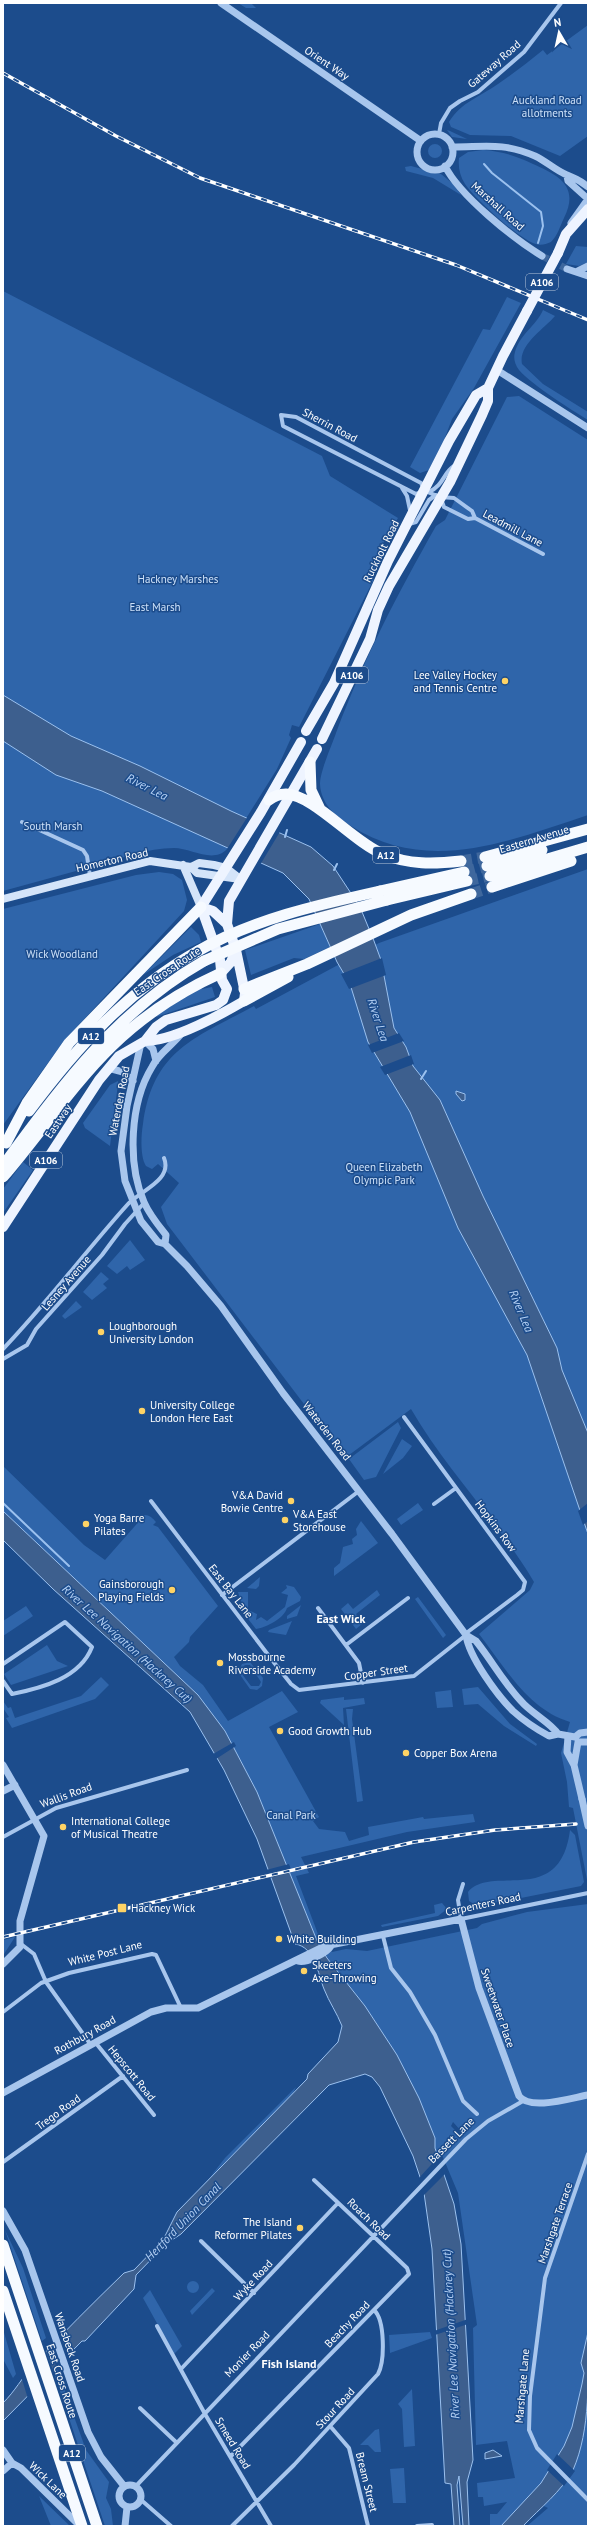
<svg xmlns="http://www.w3.org/2000/svg" width="591" height="2529" viewBox="0 0 591 2529" font-family="'PT Sans',sans-serif">
<style>
.green{fill:#2f65aa;fill-rule:evenodd}
.water{fill:#3d5f8e;stroke:#9bc1ef}
.pier{fill:#1c4c8c}
.lines{fill:none;stroke-linecap:round;stroke-linejoin:round}
.stream{stroke:#9bc1ef;stroke-width:2}
.tertiary-tunnel{stroke:#3e679d;stroke-width:7;stroke-dasharray:7 3.5;stroke-linecap:butt}
.trunk-tunnel{stroke:#3e679d;stroke-width:11;stroke-dasharray:11 5.5;stroke-linecap:butt}
.minor{stroke:#a8c6ed;stroke-width:4}
.tertiary{stroke:#a8c6ed;stroke-width:7}
.secondary{stroke:#d4e4f9;stroke-width:8}
.primary{stroke:#eef4ff;stroke-width:10}
.trunk{stroke:#f6faff;stroke-width:11}
.rail-casing{stroke:#fff;stroke-width:3.5}
.rail{stroke:#1c4c8c;stroke-width:2;stroke-dasharray:6;stroke-linecap:butt}
.tertiary-bridge{stroke:#a8c6ed;stroke-width:7}
.primary-bridge{stroke:#eef4ff;stroke-width:10}
.trunk-bridge{stroke:#f6faff;stroke-width:11}
.poi-dot{fill:#fed365;stroke:#1c4c8c;stroke-width:1.5}
.labels{text-anchor:middle;stroke-width:3;stroke-linejoin:round;paint-order:stroke}
.shield{fill:#1c4c8c;stroke:#bbc9dc;stroke-width:1}
.shield-label{font-size:10px;font-weight:bold;fill:#fff}
.street-label{font-size:11px;fill:#fff;stroke:#1c4c8c}
.park-label{font-size:11px;fill:#cde1f9;stroke:#1c4c8c}
.poi-label{font-size:11px;fill:#fff;stroke:#1c4c8c;text-anchor:start}
.water-label{font-size:12px;font-style:italic;fill:#b4d0f4;stroke:#1c4c8c}
.neighbourhood-label{font-size:12px;font-weight:bold;fill:#fff;stroke:#1c4c8c}
</style>
<rect width="100%" height="100%" fill="#1c4c8c"/>
<path class="green" d="M238,3h13l5,5h-10z
M588,25v111l-28,20 -49,-20 -41,-1 -19,-8 -2,-5c12,-20 31,-25 49,-38 15,-10 30,-22 45,-34l4,5z
M447,130l3,1 17,8 -15,-2z
M428 151a7 7 0 1 1 14 0a7 7 0 1 1-14 0Z
M483,150c18,1 33,6 50,14 25,11 47,22 31,54 -4,8 -6,17 -13,24 -5,2 -10,4 -15,2 -15,-3 -62,-46 -71,-60 -5,-8 -7,-16 -6,-26l9,-6z
M411,166l30,8 11,9 9,12 -28,-17 -27,-7 -1,-4z
M576,246l12,1v15l-9,4 -13,-2z
M3,291l319,165 8,20 68,42 -17,29 -8,34 -74,146 -7,-2 -3,10 2,3 -14,31 -50,80c-14,15 -36,-1 -53,-1 -26,0 -55,11 -80,18l-2,-2 -16,7 -73,20z
M507,297l14,6 -47,85 -22,31 -8,21 -15,30 -9,3 -10,-6 73,-138 7,1z
M543,310l12,6c-11,13 -37,29 -33,48l21,20 45,28v8c-18,-11 -56,-35 -69,-50 -4,-5 -6,-12 -4,-18 5,-18 21,-26 28,-42z
M519,396l69,44v375c-78,26 -161,60 -237,11 -16,-10 -30,-22 -31,-42 0,-13 12,-39 16,-51 28,-75 61,-138 100,-207l9,-6 62,-123z
M588,869v1016l-15,-77 -4,-1 -2,-25 -6,-29 9,-31c-42,-12 -66,-56 -91,-88l51,-44 4,-8c-36,-61 -87,-111 -123,-173l-66,49 -178,-234 -6,-17 18,-24 -21,-19 -6,5 -6,-3c-6,-9 -5,-31 -3,-42 10,-74 52,-86 111,-118l2,3 123,-66z
M159,872l14,2 9,6 5,20 -3,11 -121,131 -60,83v-216l133,-34z
M320,924l10,23 -26,12 -10,-1 -43,17 -6,-25z
M191,927l8,8 2,7 -28,13 -30,20z
M201,987l1,2 10,-2 3,10 -59,20 14,-13z
M118,1081v3l-8,62 -25,-18 -2,-5 27,-38z
M23,1162l10,8 -30,43v-24z
M130,1240l15,20 -15,10 -3,-4 -10,8 -10,-8z
M101,1272l8,7 -6,5 4,4 -15,12 -9,-8z
M76,1301l6,6 -17,12 -3,-3z
M398,1422l3,6 -25,49 -12,3 -15,-21z
M402,1439l10,7 -9,12 -20,16z
M3,1466l81,79 21,15 37,-42 -2,-2c7,-3 12,1 16,6l-3,3 5,2 60,79 -28,31 -1,5 -15,15 6,9 23,19 25,36 54,-30 16,21 -29,15 50,90 -6,4 6,8 26,3 4,9 20,-6 -1,-8 55,-10 1,2 49,-5 2,8 -68,10 -106,25 8,16 -13,3 25,66 11,10 14,-3 21,2 110,-23 5,-4 45,-12 61,-8v622h-61l21,-18 -20,-10 -27,28h-11v-12h7l10,-12 -23,4 -1,-9h-5l-1,-14 38,-5 -8,-37 -31,4 -3,-117 4,-3 -19,-132 -16,-38 5,-6 -8,8 -4,-9v-10c-18,-47 -41,-90 -70,-132 -15,-21 -34,-40 -47,-63l-61,-151 -32,-61 -27,-36 -195,-184zM453,2122l9,10 -2,3 -9,-9z
M418,1503l5,7 -22,15 -4,-6z
M361,1521l17,22 -44,33v-8l6,-5 3,-16 10,-3 -1,-5 5,-4 -1,-6z
M260,1577l-1,9 -3,3 -9,-1z
M286,1585l8,2 7,10 -1,4 -13,7c-3,10 -19,19 -31,21l-11,-14 -7,-23h10v18l9,4 -1,6 5,-3 6,4 18,-14 3,-12 -7,-2 6,-5z
M377,1590l3,5 -24,19 7,9 -7,6 -15,-20 7,-6 5,6z
M418,1597l28,38 -3,3 -28,-39z
M301,1605l-4,11 -10,3v-3z
M26,1606l7,10 -30,20v-15z
M292,1621l-6,14 -18,-3 1,-2z
M47,1645l10,16 11,5 -57,19 -7,-11z
M250,1662l13,16 -1,8 -5,4 -7,-1 -12,-17 4,-8zM245,1665h5l11,17 -2,4h-8l-9,-12v-6z
M101,1677l8,8 -14,14 -83,29 -6,-10 3,-1 -6,-9v-7l5,7 3,-1 4,11 66,-22z
M478,1687l32,37 27,20 -1,2 -32,-20 -26,-22 -14,1 -2,-16z
M451,1690l2,17 -16,1 -2,-16z
M344,1697v3l20,-2 1,6 -22,4 1,17 -24,-22 1,-3z
M346,1709h7l-1,10 11,82 -6,1z
M570,1830l5,5 9,47 -3,4 -70,14h-13l-2,3 -20,2 -7,-4 -1,-9c23,-29 92,17 102,-62z
M442,1903l5,6 -9,7 -56,11 -1,-2 54,-12 -1,-8z
M15,1937l-11,17 -1,1v-15z
M296,2087l-5,10 -81,80 15,-19z
M5,2230l18,38 23,70 -4,3z
M187 2287a6 6 0 1 1 12 0a6 6 0 1 1-12 0Z
M212,2288l3,3 -23,24 -2,-4z
M150,2290l32,56 -8,8 -31,-56z
M3,2329l13,45 -3,4 -10,-19z
M430,2332l2,6 -42,15 -1,-18z
M57,2369l29,81 23,32 -3,16 5,11 2,17h-8l-51,-153z
M412,2389l3,57 -11,1 -2,-38 -4,-5z
M379,2429l2,23h-6l-7,-7h-8l15,-15z
M404,2468l2,35h-13l-3,-34z
M39,2496l31,30h-19z"/>
<path class="water" d="M3,695l68,41 69,30 91,45 80,36 22,19 27,41 14,34 7,19 13,68 12,19 7,19 27,34 43,96 74,152 5,22 26,63v101l-61,-179 -69,-127 -48,-116 -42,-70 -18,-58 -13,-22 -28,-63 -26,-26 -181,-82 -46,-16 -53,-34z
M456,1091l9,3v6l-3,1 -6,-7z
M3,1511l195,184 27,36 32,61 61,151 9,15 38,48 32,49 22,43 16,40v10l19,56 7,40 12,216 -6,22 2,44h-6l-4,-50 -2,9 3,41h-6l-3,-42 -6,-1 -13,-234 -9,-63 -10,-30 -33,-69 -8,-10 -7,-3 -36,11 -148,149 -15,10 -30,31 -2,14 -49,52h-3l-79,80v-18c12,-12 19,-25 30,-38 30,-32 60,-62 91,-92l10,-3 29,-30 14,-28 130,-133 1,-5 30,-32 4,-16c-5,-13 -13,-24 -18,-37 -6,-15 -9,-42 -29,-45l-38,-105 -33,-69 -34,-58 -137,-123 -50,-49z
M588,2332c0,45 3,97 -15,138 -12,22 -33,38 -50,56h-22l40,-43 23,-37 8,-19 10,-43 2,-11 -3,-10z
M493,2450l9,6 -17,3v-6z"/>
<path class="pier" d="M248,816l33,14 -21,35 -33,-16z
M382,958l4,17 -37,14 -8,-15z
M399,1033l5,8 -32,12 -4,-8z
M411,1055l3,9 -29,11 -5,-8z
M588,1503v18l-5,4 -5,-14z
M234,1742l2,4 -20,13 -3,-5z
M289,1864l3,8 -23,6 -3,-8z
M440,2155l7,17 -24,24 -4,-18z
M468,2319v5l-33,11 -1,-4z
M60,2333l9,25 -12,11 -8,-24z
M45,2349l9,24 -26,26 -7,-23z
M557,2454l18,17 -11,15 -17,-16z"/>
<g class="lines">
<path class="stream" d="M484,164l8,9 49,39 2,14 -5,17
M285,837l2,-7
M334,870l3,-6
M421,1079l5,-8
M3,1503l66,63"/>
<path class="tertiary-tunnel" d="M542,256l25,13"/>
<path class="trunk-tunnel" d="M461,861l24,-4
M464,872l23,-6
M467,881l23,-5
M471,894l21,-7"/>
<path class="minor" d="M439,134l2,-11 9,-15 10,-7 18,-9 46,-40 37,-49
M281,415l15,2 125,66 4,8 -9,3 -133,-68z
M402,488l5,8 4,19
M425,491l15,6 14,1 18,13 3,7
M429,492c15,-7 14,-19 25,-26
M441,499l3,8 24,12 7,-1 68,36
M409,524l7,-2 13,-22 7,-5
M22,822l61,28 4,6 3,20
M3,1349c44,-46 82,-97 125,-145 12,-13 45,-24 36,-46
M3,1359l24,-14 9,-16 66,-74 23,-31 19,-21
M404,1417l121,165 -2,8 -6,5 -52,39
M151,1501l121,159 19,24 8,6 115,-14 52,-41
M434,1504l22,-16
M222,1595l137,-104
M318,1608l41,55 4,20
M346,1645l62,-47
M3,1664l62,-42 27,25c-12,31 -50,41 -80,47l-9,-13
M3,1837l53,-29 131,-38
M463,1884l-5,16 3,19 127,-26
M383,1936l8,32 19,24 25,43 28,66 14,13
M21,1944l13,10 12,28 45,63
M3,2012l38,-29 28,-10 83,-19 4,1 25,53
M95,2042l59,73
M588,2154l-43,124 -15,118 -1,34 8,18 51,52
M3,2162l120,-86
M201,2241l53,52
M157,2326l48,88 66,112
M181,2369l157,-166
M140,2408l37,35
M330,2426l19,22 19,78
M231,2456l178,-182 -2,-6 -93,-88
M136,2486l330,-347 22,-18 35,-20
M140,2499l31,27
M232,2526l62,-61 84,-91c7,-13 7,-54 -4,-64
M417,2526l15,-1"/>
<path class="tertiary" d="M221,3l200,138
M417 152a18 18 0 1 1 36 0a18 18 0 1 1-36 0Z
M452,147c34,0 49,-5 83,9 11,5 21,15 32,19 9,4 12,4 21,12
M445,166c14,29 69,73 97,90
M567,176l1,5 20,18
M571,223l17,-24
M567,269l21,7
M578,271l10,-5
M497,370l91,58
M145,1041l8,8 3,12
M141,1043l-14,63 -6,45 4,30 16,40 17,21 7,2 22,22 34,40 62,87 109,141 74,101 10,6c16,20 28,42 45,60 10,12 30,22 37,33
M108,1068l15,4 10,9
M165,1244l1,-9c-8,-10 -17,-21 -22,-33 -17,-39 -14,-99 8,-135 7,-14 21,-22 30,-34
M466,1635c3,22 31,60 47,76 11,10 23,18 36,25l9,-2 17,3 5,-4 8,-1
M568,1736l-1,16 7,13 8,34
M578,1742h10
M3,1765l41,71 -24,85v26l-17,17
M574,1765l4,-23
M3,1791l12,-6
M298,1961c7,3 29,-8 33,-15
M3,2093l148,-81 15,-4h32l127,-62 136,-27 18,69 40,108c11,15 52,2 69,-1
M3,2211l22,39 63,182 13,25 23,29
M3,2450l9,13 9,5 59,58
M3,2471l9,-8
M119 2496a11 11 0 1 1 22 0a11 11 0 1 1-22 0Z
M125,2526l2,-19"/>
<path class="secondary" d="M183,865l18,42
M191,867l6,6 43,6
M3,899l147,-38 41,6 8,-4 15,2 12,3 14,11"/>
<path class="primary" d="M558,253l8,-19 22,-25
M306,731l28,-48 54,-122 61,-120 27,-46 12,-7
M322,739l48,-100 8,-29 11,-24 61,-104 32,-67 6,-14v-13l15,-32 24,-45
M201,907l60,-95 40,-70
M201,907l12,4 14,13
M221,973l10,-11 5,-12
M145,1041c27,0 75,-26 99,-40l1,-8 -9,-43 -9,-26 2,-23 88,-152
M3,1227l96,-147 20,-24 26,-15 11,-14 10,-7 50,-15 7,-5 4,-11 -5,-9 -2,-20 -19,-53"/>
<path class="trunk" d="M310,762l1,28 9,19
M269,800c5,-4 10,-6 17,-6 28,1 67,48 97,60 26,11 51,10 78,7
M485,857l103,-28
M487,866l55,-16
M490,876l98,-29
M492,887l79,-26
M380,891l84,-19
M387,900l80,-19
M244,989l63,-25 104,-49 60,-21
M244,1001l44,-24
M29,1111c47,-63 99,-121 169,-160
M6,1143l21,-40 42,-60 132,-136
M3,1166c57,-79 115,-156 201,-205
M3,1177c37,-43 69,-92 109,-131 32,-31 69,-55 109,-73
M3,2245l94,281
M3,2291l79,235"/>
<defs>
<path id="rail" d="M3,73l113,63 84,42 256,87 132,55
M3,1937l411,-95 81,-12 81,-6"/>
</defs>
<use href="#rail" class="rail-casing"/>
<use href="#rail" class="rail"/>
<path class="tertiary-bridge" d="M582,1799l6,27"/>
<path class="primary-bridge" d="M527,311l31,-58"/>
<path class="trunk-bridge" d="M198,951c56,-32 119,-46 182,-60
M204,961l74,-32 109,-29"/>
</g>
<g class="poi-dot">
<circle cx="505" cy="681" r="4"/>
<circle cx="101" cy="1332" r="4"/>
<circle cx="142" cy="1411" r="4"/>
<circle cx="291" cy="1501" r="4"/>
<circle cx="285" cy="1520" r="4"/>
<circle cx="86" cy="1524" r="4"/>
<circle cx="172" cy="1590" r="4"/>
<circle cx="220" cy="1663" r="4"/>
<circle cx="280" cy="1731" r="4"/>
<circle cx="406" cy="1753" r="4"/>
<circle cx="63" cy="1827" r="4"/>
<rect x="117" y="1903" width="10" height="10" rx="2"/>
<circle cx="279" cy="1939" r="4"/>
<circle cx="304" cy="1971" r="4"/>
<circle cx="300" cy="2228" r="4"/>
</g>
<g class="labels">
<g class="shield">
<rect x="526" y="274" width="32" height="16" rx="3"/>
<rect x="336" y="667" width="32" height="16" rx="3"/>
<rect x="373" y="847" width="26" height="16" rx="3"/>
<rect x="78" y="1028" width="26" height="16" rx="3"/>
<rect x="30" y="1152" width="32" height="16" rx="3"/>
<rect x="59" y="2445" width="26" height="16" rx="3"/>
</g>
<g class="shield-label">
<text x="542" y="286">A106</text>
<text x="352" y="679">A106</text>
<text x="386" y="859">A12</text>
<text x="91" y="1040">A12</text>
<text x="46" y="1164">A106</text>
<text x="72" y="2457">A12</text>
</g>
<g class="street-label">
<text transform="translate(327 63) rotate(34)" y="4">Orient Way</text>
<text transform="translate(494 64) rotate(-41)" y="4">Gateway Road</text>
<text transform="translate(498 206) rotate(42)" y="4">Marshall Road</text>
<text transform="translate(330 425) rotate(28)" y="4">Sherrin Road</text>
<text transform="translate(513 528) rotate(28)" y="4">Leadmill Lane</text>
<text transform="translate(381 551) rotate(-64)" y="4">Ruckholt Road</text>
<text transform="translate(534 839) rotate(-17)" y="4">Eastern Avenue</text>
<text transform="translate(112 860) rotate(-13)" y="4">Homerton Road</text>
<text transform="translate(167 971) rotate(-34)" y="4">East Cross Route</text>
<text transform="translate(119 1101) rotate(-79)" y="4">Waterden Road</text>
<text transform="translate(58 1121) rotate(-56)" y="4">Eastway</text>
<text transform="translate(66 1283) rotate(-49)" y="4">Lesney Avenue</text>
<text transform="translate(327 1431) rotate(52)" y="4">Waterden Road</text>
<text transform="translate(496 1526) rotate(53)" y="4">Hopkins Row</text>
<text transform="translate(231 1591) rotate(52)" y="4">East Bay Lane</text>
<text transform="translate(376 1672) rotate(-8)" y="4">Copper Street</text>
<text transform="translate(66 1795) rotate(-20)" y="4">Wallis Road</text>
<text transform="translate(483 1904) rotate(-12)" y="4">Carpenters Road</text>
<text transform="translate(105 1953) rotate(-14)" y="4">White Post Lane</text>
<text transform="translate(498 2008) rotate(71)" y="4">Sweetwater Place</text>
<text transform="translate(85 2035) rotate(-29)" y="4">Rothbury Road</text>
<text transform="translate(132 2073) rotate(51)" y="4">Hepscott Road</text>
<text transform="translate(58 2112) rotate(-36)" y="4">Trego Road</text>
<text transform="translate(451 2140) rotate(-45)" y="4">Bassett Lane</text>
<text transform="translate(369 2219) rotate(44)" y="4">Roach Road</text>
<text transform="translate(555 2223) rotate(-71)" y="4">Marshgate Terrace</text>
<text transform="translate(253 2280) rotate(-47)" y="4">Wyke Road</text>
<text transform="translate(347 2324) rotate(-46)" y="4">Beachy Road</text>
<text transform="translate(70 2347) rotate(71)" y="4">Wansbeck Road</text>
<text transform="translate(247 2354) rotate(-46)" y="4">Monier Road</text>
<text transform="translate(62 2381) rotate(72)" y="4">East Cross Route</text>
<text transform="translate(522 2386) rotate(-85)" y="4">Marshgate Lane</text>
<text transform="translate(335 2408) rotate(-47)" y="4">Stour Road</text>
<text transform="translate(233 2443) rotate(59)" y="4">Smeed Road</text>
<text transform="translate(48 2480) rotate(44)" y="4">Wick Lane</text>
<text transform="translate(367 2482) rotate(76)" y="4">Bream Street</text>
</g>
<g class="park-label">
<text x="547" y="104">Auckland Road<tspan x="547" dy="13">allotments</tspan></text>
<text x="178" y="583">Hackney Marshes</text>
<text x="155" y="611">East Marsh</text>
<text x="53" y="830">South Marsh</text>
<text x="62" y="958">Wick Woodland</text>
<text x="384" y="1171">Queen Elizabeth<tspan x="384" dy="13">Olympic Park</tspan></text>
<text x="291" y="1819">Canal Park</text>
</g>
<g class="poi-label">
<text x="497" y="679" text-anchor="end">Lee Valley Hockey<tspan x="497" dy="13">and Tennis Centre</tspan></text>
<text x="109" y="1330">Loughborough<tspan x="109" dy="13">University London</tspan></text>
<text x="150" y="1409">University College<tspan x="150" dy="13">London Here East</tspan></text>
<text x="283" y="1499" text-anchor="end">V&amp;A David<tspan x="283" dy="13">Bowie Centre</tspan></text>
<text x="293" y="1518">V&amp;A East<tspan x="293" dy="13">Storehouse</tspan></text>
<text x="94" y="1522">Yoga Barre<tspan x="94" dy="13">Pilates</tspan></text>
<text x="164" y="1588" text-anchor="end">Gainsborough<tspan x="164" dy="13">Playing Fields</tspan></text>
<text x="228" y="1661">Mossbourne<tspan x="228" dy="13">Riverside Academy</tspan></text>
<text x="288" y="1735">Good Growth Hub</text>
<text x="414" y="1757">Copper Box Arena</text>
<text x="71" y="1825">International College<tspan x="71" dy="13">of Musical Theatre</tspan></text>
<text x="131" y="1912">Hackney Wick</text>
<text x="287" y="1943">White Building</text>
<text x="312" y="1969">Skeeters<tspan x="312" dy="13">Axe-Throwing</tspan></text>
<text x="292" y="2226" text-anchor="end">The Island<tspan x="292" dy="13">Reformer Pilates</tspan></text>
</g>
<g class="water-label">
<text transform="translate(147 787) rotate(27)" y="4">River Lea</text>
<text transform="translate(378 1020) rotate(72)" y="4">River Lea</text>
<text transform="translate(521 1311) rotate(67)" y="4">River Lea</text>
<text transform="translate(127 1644) rotate(42)" y="4">River Lee Navigation (Hackney Cut)</text>
<text transform="translate(183 2222) rotate(-46)" y="4">Hertford Union Canal</text>
<text transform="translate(451 2334) rotate(-93)" y="4">River Lee Navigation (Hackney Cut)</text>
</g>
<g class="neighbourhood-label">
<text x="341" y="1623">East Wick</text>
<text x="289" y="2368">Fish Island</text>
</g>
</g>
<rect width="591" height="2529" fill="none" stroke="#ffffff" stroke-width="8"/>
<g transform="translate(559 32) rotate(351)" stroke="#1c4c8c" stroke-width="3" paint-order="stroke">
<path d="M0-3L7 15L0 10L-7 15Z" fill="#ffffff"/>
<text y="-6" font-size="11" font-weight="bold" text-anchor="middle" fill="#ffffff">N</text>
</g>
</svg>
